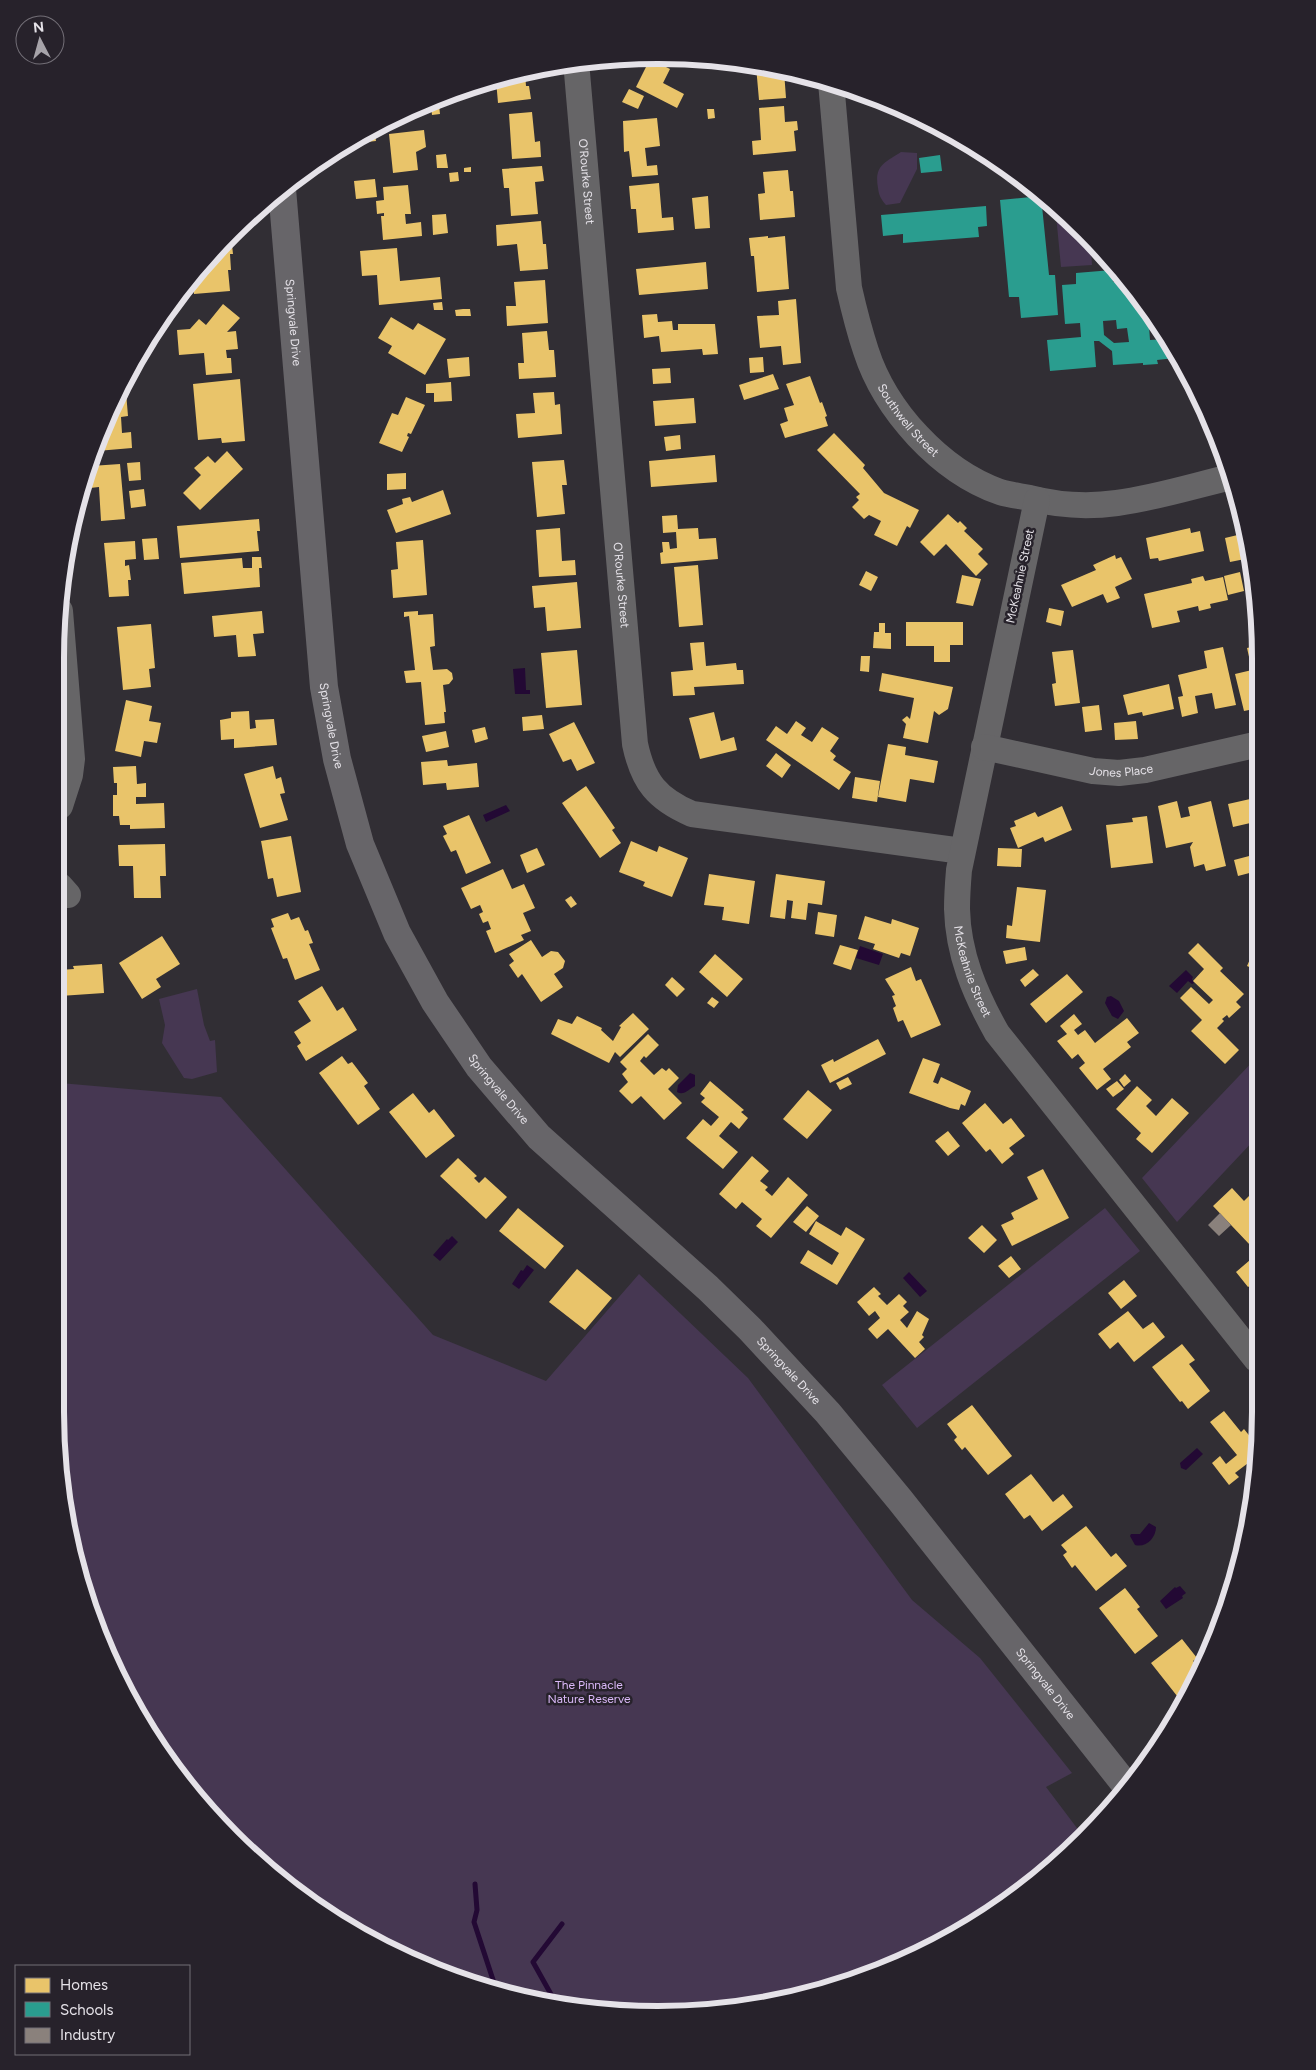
<svg xmlns="http://www.w3.org/2000/svg" width="1316" height="2070" viewBox="0 0 1316 2070" font-family="Figtree,sans-serif">
<style>
.green{fill:#463752}
.water{fill:#230934}
.homes{fill:#e9c46a}
.schools{fill:#2a9d8f;fill-rule:evenodd}
.industry{fill:#8a817c}
.lines{fill:none;stroke-linecap:round;stroke-linejoin:round}
.stream{stroke:#230934;stroke-width:5}
.minor{stroke:#666567;stroke-width:26}
.major{stroke:#676569;stroke-width:28}
.labels{text-anchor:middle;stroke-width:5;stroke-linejoin:round;paint-order:stroke}
.street-label{font-size:12px;fill:#e5e2e8;stroke:#27222b}
.park-label{font-size:12px;fill:#dbb9f9;stroke:#27222b}
.rim{fill:none;stroke:#e5e2e8;stroke-width:6}
</style>
<rect width="100%" height="100%" fill="#312e34"/>
<path class="green" d="M901,152l16,1v16l-17,34 -14,2c-5,-6 -7,-9 -8,-17 -4,-22 6,-25 23,-36z
M1056,215h4l35,34 -4,1 1,15 -31,2z
M197,989l7,36 6,16 5,-1 2,32 -25,7 -8,-1 -22,-35 3,-18 -6,-26z
M1258,1056l-1,81 -80,85 -35,-44z
M60,1083l161,14 212,238 113,46 93,-107 109,104 164,222 68,58 92,115 -26,14 37,49 -27,29 -63,48 -69,40 -110,41 -156,21 -117,-12 -77,-20 -107,-49 -66,-44 -60,-52 -74,-91 -70,-141 -27,-115z
M1105,1208l35,43 -223,177 -35,-43z"/>
<path class="water" d="M525,668l1,22h4v4h-15l-2,-25z
M506,805l4,6 -24,11 -3,-7z
M860,946l23,8 -4,11 -23,-7z
M1186,970l7,7 -1,2 2,4 -2,1 -4,-3 -11,12 -8,-7z
M1111,996l8,5 5,10 -6,8 -6,-3 -7,-13 2,-6z
M690,1073l5,2v11c-6,3 -11,10 -18,6l1,-7z
M452,1236l6,6 -18,19 -7,-6 14,-16 1,1z
M527,1265l7,5 -15,19 -7,-5 9,-14 2,1z
M909,1272l18,19 -7,6 -17,-19z
M1197,1448l6,6 -17,16 -5,-2 -1,-5z
M1149,1523l7,4c0,11 -10,21 -21,18l-5,-9 1,-2h9z
M1180,1586l6,7 -4,3 1,2 -17,11 -6,-8 15,-14 1,1z"/>
<path class="homes" d="M650,59l20,10 -7,14 21,11 -7,14 -41,-21z
M756,66l28,5 2,27 -27,2z
M525,73l1,13h3l2,13 -33,4 -2,-23z
M629,89l15,7 -6,13 -16,-7z
M439,105l1,9 -8,1 -1,-9z
M784,106l1,16 12,-1 1,9 -4,1 2,20 -43,4 -1,-14 9,-1 -2,-32z
M707,109h7l1,9 -7,1z
M532,112l3,30 5,-1 1,16 -29,2 -3,-45z
M657,118l3,28 -15,2 2,18 10,-1 1,10 -26,2 -3,-26 -5,1 -1,-31z
M374,128l2,13 -19,2 -1,-7z
M424,130l2,17 -10,5 2,18 -25,3 -4,-39z
M446,154l2,14h-11l-1,-13z
M542,166l2,15 -9,1 3,32 -27,2 -2,-28h-5l-2,-19z
M471,167v5h-7v-4z
M788,170l2,21h3l2,26 -35,3 -2,-26 7,-1 -2,-21z
M458,172l1,9 -9,1 -1,-9z
M375,179l2,18 -21,2 -2,-18z
M659,183l3,35 11,-1 1,13 -36,3 -2,-24h-5l-2,-23z
M408,185l3,29h-6l1,10 15,-2 1,14 -39,4 -2,-24h3v-3l-7,1 -1,-13 8,-1 -1,-13z
M708,196l2,32 -15,1 -3,-31z
M446,214l2,19 -15,2 -1,-20z
M541,221l2,23h3l2,25 -28,2 -3,-27 -20,2 -1,-21z
M231,236l2,18h-3l1,16h-3l2,21 -36,3 -1,-17z
M768,236v2l17,-2 4,53 -32,3 -3,-36h-3l-2,-18z
M397,248l3,33 40,-4 2,22 -63,6 -2,-30 -15,1 -2,-25z
M706,262l2,27 -69,6 -3,-26z
M545,280l3,43 -41,3 -1,-20h10l-2,-24z
M796,299l5,64 -18,2 -2,-19 -21,2 -3,-32 22,-1 -1,-14z
M442,302l1,8h-9l-1,-7z
M223,304l17,14 -13,14 9,-1 2,18 -12,1 1,8h4l1,15 -26,2 -2,-22 -25,2 -2,-25 13,-1 9,-10 7,6z
M463,309h7l1,7h-15l-1,-6z
M657,314l1,8 14,-1 1,9h5v-6h37l3,30 -15,1 -1,-6 -41,3 -2,-16 -15,2 -2,-23z
M391,317l22,13 5,-7 28,16 -21,36 -37,-22 4,-7 -14,-8z
M547,331l2,19h5l2,27 -37,2 -1,-16h6l-2,-30z
M469,357l1,19 -21,2 -2,-19z
M763,357l1,15 -14,1 -1,-15z
M670,368l1,15 -18,1 -1,-15z
M773,374l6,15 -35,11 -5,-15z
M810,376l10,27 2,-1 5,14 -2,1 3,9 -43,12 -5,-14 8,-3 -4,-13 10,-3 -8,-21z
M240,379l5,62 -23,2 -1,-5 -23,2 -5,-56z
M451,382l1,19 -18,1v-9h-8v-9z
M126,392l2,24 -7,1 1,16 9,-1 1,16 -35,3 -1,-7 5,-17 20,-34z
M554,392l1,13 5,-1 2,30 -44,4 -2,-24 19,-1 -2,-20z
M406,397l19,8 -14,29 -3,-1 -1,3 2,1 -7,15 -23,-9 13,-30 6,2z
M694,398l2,25 -41,3 -2,-25z
M834,433l31,32 -2,3 21,25 35,17 -9,18 -3,-2 -10,20 -23,-11 7,-14 -12,-6 -5,4 -12,-12 7,-7 -3,-3 4,-3 -43,-44z
M680,435l1,14 -15,2 -2,-14z
M227,451l16,18 -43,41 -17,-17 18,-18 -7,-7 14,-12 7,7z
M715,455l2,27 -66,5 -2,-26z
M564,460l3,25h-5l3,29 -28,3 -5,-55z
M140,462l1,18 -12,1 -2,-18z
M120,464l5,55 -24,2 -2,-34 -9,1 -1,-15 2,-7z
M406,473v16l-19,1v-16z
M144,489l2,17 -15,2 -2,-17z
M443,490l8,24 -55,19 -9,-23 16,-6 -1,-5 8,-2 2,5z
M948,514l10,9 2,-2 7,7 -3,3 19,18 -5,5 10,10 -12,12 -30,-32 -12,12 -14,-14z
M677,515l1,14 20,-1 1,11 17,-1 2,21 -57,5 -1,-11 3,-1 -1,-10h7l1,7 7,-1 -1,-16 -13,1 -1,-17z
M259,519l1,12h-3l2,20 -79,7 -3,-32z
M560,528l2,33 13,-1 1,15 -37,2 -3,-47z
M1190,528l1,5 9,-2 4,20 -45,10 -1,-3 -8,1 -4,-21z
M1246,533l4,25 -20,4 -5,-24z
M157,538l2,21 -15,1 -2,-21z
M423,540l4,55 -34,3 -2,-28 7,-1 -2,-27z
M135,541l1,18 -11,1v6l4,-1 2,15h-3l1,16 -20,1 -5,-54z
M1115,555l1,4 5,-2 11,22 -17,8 5,11 -13,5 -4,-9 -31,13 -11,-22 35,-15 -3,-5z
M252,557h9l1,11h-3l1,19 -76,7 -3,-31 61,-5 1,10h9z
M698,565l5,60 -24,2 -5,-60z
M866,571l12,6 -7,14 -12,-6z
M1240,572l4,19 -16,4 -4,-19z
M962,575l19,4 -8,27 -17,-3z
M1203,576l2,5 18,-4 5,23 -18,4 1,4 -12,3 -1,-5 -21,5 3,11 -28,6 -8,-34 48,-11 -1,-4z
M577,582l4,46 -34,3 -2,-24 -11,1 -2,-22z
M1049,608l15,3 -3,15 -15,-4z
M262,611l2,22 -11,1 3,22 -18,1 -2,-22 -22,2 -2,-21z
M418,611v4l15,-1 2,32 -5,1 3,23 14,-1 5,4 1,6 -4,5 -6,1 3,27h-2l1,11 -20,2 -4,-43 -15,1 -2,-12 11,-1 -6,-54 -5,1v-5z
M906,622h57v23h-13v17h-16v-16h-28z
M879,623h6v10h6v16l-18,-1 1,-16h5z
M151,624l4,44 -6,1 2,18 -28,3 -6,-63z
M704,642l2,24 30,-3 1,7h6l1,14 -50,3 1,8 -22,1 -2,-24 22,-2 -3,-27z
M1260,645l-1,50 -1,1 1,12 -15,3 -9,-37 17,-4 -5,-22z
M1223,647l13,58 -21,4 -3,-16 -17,3 3,17 -16,4 -4,-20 5,-1 -5,-21 29,-7 -3,-17z
M577,650l5,55 -36,3 -5,-55z
M1073,650l7,53 -25,3 -3,-22 4,-1 -4,-31z
M861,656h9l-1,16 -9,-1z
M882,673l71,14 -5,22 -9,6 -5,-4 -6,32 -25,-5 3,-14 -4,-4 5,-4 3,3 4,-21 -35,-7z
M1169,684l5,25 -31,7 -1,-4 -14,3 -5,-20z
M126,700l26,6 -3,15 12,2 -4,20 -13,-2 -3,16 -26,-6z
M1099,705l3,25 -17,2 -3,-25z
M249,711l1,18 6,-1 -1,-8 19,-1 3,26 -43,3v-9l-13,1 -1,-20 11,-2v-6z
M714,712l7,29 13,-4 3,13 -37,9 -11,-41z
M542,715l2,14 -21,2 -1,-14z
M796,721l10,7 -5,7 11,7 10,-15 17,11 -9,13 6,5 -3,4 18,12 -12,18 -73,-50 10,-14 11,8z
M1136,721l2,18 -23,1 -1,-17z
M574,722l21,41 -18,8 -6,-12 -8,3 -14,-28z
M485,727l3,12 -13,4 -3,-13z
M446,731l3,16 -23,5 -4,-16z
M888,744l18,3 -1,8 33,6 -4,22 -24,-4 -4,23 -28,-5z
M776,753l15,12 -9,13 -16,-12z
M447,760l1,6 29,-3 2,24 -32,3 -1,-7 -23,2 -2,-23z
M136,766l1,18 9,-1v14h-10v7l28,-1 1,25 -35,1v-4h-10l-1,-9h-6v-21h4v-12h-3l-1,-16z
M273,766l3,13 5,-2 4,16 -5,1 8,26 -28,8 -16,-54z
M855,777l25,4 -3,21 -25,-4z
M586,786l29,42 -3,2 9,13 -21,15 -38,-55z
M1259,797v24l-26,6 -5,-23z
M1177,801l4,17 9,-2 -2,-9 23,-6 15,65 -20,5 -2,-7 -10,3 -4,-20 3,-5 -27,6 -8,-42z
M1062,806l10,24 -27,12 -2,-5 -25,11 -8,-20 6,-2 -2,-5 21,-9 3,5z
M469,815l22,48 -25,11 -10,-24 -5,2 -8,-16 4,-2 -4,-8z
M1147,816l6,47 -42,5 -5,-43 27,-3 -1,-4z
M291,836l10,56 -24,5 -4,-19 -5,1 -7,-38z
M631,841l26,11 2,-6 29,12 -16,39 -29,-11 2,-4 -26,-10z
M165,844l1,32h-6l1,22h-27l-1,-32h-14l-1,-21z
M537,848l8,17 -18,8 -7,-18z
M998,848l24,1 -1,18 -24,-1z
M1253,855l4,16 -19,5 -4,-16z
M503,869l9,20 12,-5 11,24 -12,5 8,18 -10,4 3,5 -29,13 -9,-22 5,-2 -3,-8 -5,2 -4,-9 4,-2 -3,-7 -9,4 -10,-21z
M709,874l46,7 -6,43 -27,-4 2,-13 -20,-2z
M776,874l49,7 -3,24 -14,-2 -2,17 -15,-2 2,-17 -6,-1 -2,19 -15,-2z
M1017,887l29,3 -6,52 -34,-4 1,-13 5,1z
M571,896l6,8 -6,4 -6,-8z
M818,912l19,3 -3,22 -19,-3z
M288,913l3,7 8,-3 6,14 3,-1 5,13 -4,1 11,26 -25,10 -8,-22 -4,1 -12,-31 3,-1 -3,-8z
M865,916l26,8 1,-5 27,9 -9,28 -9,-3 -2,5 -26,-9 2,-5 -17,-5z
M162,936l18,28 -24,15 5,8 -19,12 -23,-36z
M531,940l11,17 9,-6 7,1 7,9 -2,7 -9,6 9,13 -22,15 -19,-28 -4,4 -9,-13 5,-4 -5,-7z
M1258,941v30l-11,-5z
M1198,943l25,25 -3,3 24,23 -8,8 5,5 -12,11 -2,-3 -5,4 2,2 -7,7 22,22 -14,14 -34,-33 11,-11 -22,-22 11,-11 18,17 4,-4 -20,-19 11,-12 -16,-16z
M840,945l18,5 -7,20 -18,-6z
M1025,947l2,13 -21,4 -3,-13z
M715,954l28,25 -16,18 -28,-25z
M102,964l2,29 -44,3v-26l14,-1 -1,-3z
M911,967l5,14 5,-2 20,46 -30,13 -8,-18 -5,2 -5,-14 3,-2 -4,-10 3,-1 -10,-16z
M1033,969l6,6 -14,12 -5,-7z
M1067,974l16,18 -37,31 -16,-19z
M672,977l13,12 -8,8 -12,-12z
M322,986l15,25 6,-4 14,23 -51,31 -9,-15 4,-3 -7,-11 17,-11 -13,-20z
M712,997l7,5 -5,6 -7,-5z
M633,1013l16,16 -29,28 -5,-5 -6,11 -58,-29 7,-15 14,5 5,-8 25,12 -1,2 12,11 8,-14 -2,-1z
M1074,1014l8,10 -8,6 4,5 7,-5 10,13 32,-25 12,15 -12,9 4,5 -28,22 8,10 -14,11 -18,-22 6,-5 -7,-9 -6,5 -15,-18 10,-7 -7,-8z
M648,1034l11,11 -13,13 -2,-2 -4,5 14,14 8,-7 4,3 3,-3 10,10 -11,11 14,14 -18,17 -23,-24 -9,8 -13,-13 9,-9 -6,-8 5,-5 -7,-7z
M878,1039l8,15 -56,29 -9,-18 12,-6 1,3z
M342,1056l6,8 4,-2 16,21 -4,3 16,23 -22,16 -39,-52z
M923,1058l17,6 -7,18 5,2 3,-7 30,14 -6,15 -4,-2 -2,6 -9,-2 -41,-15z
M1125,1074l6,7 -7,6 -5,-7z
M848,1077l4,7 -12,6 -4,-7z
M710,1081l34,29 -3,2 7,6 -9,11 -8,-7 -12,14 19,16 -15,17 -37,-31 17,-19 8,7 8,-9 -18,-15 4,-4 -5,-4z
M1117,1081l7,8 -11,8 -7,-8z
M1137,1086l15,14 -6,6 10,10 16,-18 17,15 -37,40 -16,-14 5,-6 -25,-24z
M808,1090l24,20 -25,29 -24,-20z
M413,1093l16,20 5,-4 21,27 -29,22 -37,-46z
M985,1103l18,21 8,-6 14,18 -16,12 5,6 -12,10 -12,-15 -4,3 -24,-29z
M948,1131l12,15 -12,10 -13,-15z
M752,1156l17,15 -9,10 8,6 -3,3 7,6 16,-19 20,18 -37,43 -15,-12 6,-7 -20,-17 -6,7 -17,-15z
M458,1158l19,18 -3,2 5,5 6,-6 22,20 -21,22 -46,-43z
M1043,1169l26,49 -57,28 -11,-21 13,-6 -3,-6 27,-14 -11,-22z
M1232,1188l12,13 8,-8 5,6v39l-7,7 -37,-39z
M807,1206l12,10 -13,16 -13,-10z
M518,1208l46,38 -19,23 -46,-38z
M816,1221l25,15 5,-9 19,12 -28,46 -37,-22 8,-13 24,15 7,-12 -30,-19z
M982,1225l15,15 -13,13 -16,-15z
M1011,1256l10,13 -12,9 -11,-12z
M1250,1260l7,7v21l-4,-4 -5,3 -12,-15z
M577,1269l35,29 -27,32 -36,-28z
M1124,1280l13,16 -16,13 -13,-16z
M874,1287l7,7 -3,2 9,9 12,-11 8,8 -4,4 6,6 -9,8 7,8 10,-17 12,8 -7,16 2,2 -5,5 6,7 -10,9 -27,-29 -11,10 -9,-10 12,-11 -5,-7 -6,5 -12,-14z
M1128,1311l15,18 10,-7 12,15 -31,25 -16,-20 -8,7 -12,-15z
M1182,1344l13,16 -6,4 21,27 -22,18 -6,-8 -2,1 -28,-35z
M972,1405l40,51 -24,19 -23,-28 -3,3 -8,-10 3,-3 -10,-13z
M1224,1411l17,21 3,-3 12,15 -2,2 2,3v8l-21,16 4,4 -10,8 -17,-22 8,-7 6,8 11,-9 -27,-33z
M1031,1474l22,28 10,-8 10,13 -31,24 -12,-16 -6,4 -19,-25z
M1086,1526l25,31 5,-4 11,13 -31,25 -21,-26 -3,3 -9,-13 4,-3 -6,-7z
M1125,1588l15,19 -3,2 21,27 -23,18 -36,-46z
M1182,1639l15,19 -4,3 7,8 -19,32 -30,-38z"/>
<path class="schools" d="M940,155l2,16 -21,2 -2,-15z
M1041,196l8,79h6l3,40 -37,3 -2,-21h-10l-9,-97z
M986,206l1,20 -9,1 1,10 -76,6v-9l-20,2 -2,-21z
M1112,270l1,12 13,-2 10,11 22,35h-9l1,14 16,-1 16,26h-6l-1,-7 -18,2 1,4 -15,1v-2l-30,2 -1,-14 -13,-10h-5l2,26 -46,4 -3,-31 34,-3 -1,-14 -15,1 -3,-39 14,-1v-11zM1116,320l1,9 10,-1 2,14 -15,1 -10,-8 -1,-14z"/>
<path class="industry" d="M1220,1213l11,12 -12,11 -11,-11z
M921,1947l11,2 -66,26 6,-7 23,-14z"/>
<g class="lines">
<path class="stream" d="M475,1884l2,26 -3,12 23,70
M557,2005l-24,-43 29,-38"/>
<g class="minor">
<path id="s1" d="M576,61l59,683c8,38 22,55 57,70l270,37"/>
<path id="s2" d="M831,82l18,206c5,22 10,42 17,63 19,59 74,120 134,141 10,3 20,4 30,6 27,7 58,9 87,5 38,-5 76,-17 114,-26"/>
<path id="s3" d="M1037,500l-78,370c-1,12 -2,26 -2,39 1,45 18,85 40,124l259,326"/>
<path d="M60,611l12,148 -2,16 -10,31"/>
<path id="s4" d="M984,747l109,24 26,2 26,-3 114,-26"/>
<path d="M60,886l8,9"/>
</g>
<path class="major" id="s5" d="M282,189l42,498 13,72 23,85 37,89 38,69 44,65 60,70 169,151 42,41 78,84 72,87 228,288"/>
</g>
<g class="labels">
<g class="street-label">
<text dy="4" stroke="none"><textPath href="#s1" startOffset="121">O'Rourke Street</textPath></text>
<text dy="4" stroke="none"><textPath href="#s5" startOffset="134">Springvale Drive</textPath></text>
<text dy="4" stroke="none"><textPath href="#s2" startOffset="354">Southwell Street</textPath></text>
<text transform="translate(1020 576) rotate(-78)" y="4">McKeahnie Street</text>
<text dy="4" stroke="none"><textPath href="#s1" startOffset="526">O'Rourke Street</textPath></text>
<text dy="4" stroke="none"><textPath href="#s5" startOffset="539">Springvale Drive</textPath></text>
<text dy="4" stroke="none"><textPath href="#s4" startOffset="140">Jones Place</textPath></text>
<text dy="4" stroke="none"><textPath href="#s3" startOffset="482">McKeahnie Street</textPath></text>
<text dy="4" stroke="none"><textPath href="#s5" startOffset="944">Springvale Drive</textPath></text>
<text dy="4" stroke="none"><textPath href="#s5" startOffset="1349">Springvale Drive</textPath></text>
<text dy="4" stroke="none"><textPath href="#s5" startOffset="1754">Springvale Drive</textPath></text>
</g>
<g class="park-label">
<text x="589" y="1689">The Pinnacle<tspan x="589" dy="14">Nature Reserve</tspan></text>
</g>
</g>
<path d="M0 0H1316V2070H0ZM658 64H658A594 594 0 0 1 1252 658V1412A594 594 0 0 1 658 2006H658A594 594 0 0 1 64 1412V658A594 594 0 0 1 658 64Z" fill="#27222b" fill-rule="evenodd"/>
<path class="rim" d="M658 64H658A594 594 0 0 1 1252 658V1412A594 594 0 0 1 658 2006H658A594 594 0 0 1 64 1412V658A594 594 0 0 1 658 64Z"/>
<rect x="15" y="1965" width="175" height="90" fill="#27222b" stroke="#736f77"/>
<rect x="25" y="1978" width="25" height="15" fill="#e9c46a" stroke="#736f77"/>
<text x="60" y="1990" font-size="15" fill="#e5e2e8">Homes</text>
<rect x="25" y="2002" width="25" height="15" fill="#2a9d8f" stroke="#736f77"/>
<text x="60" y="2015" font-size="15" fill="#e5e2e8">Schools</text>
<rect x="25" y="2028" width="25" height="15" fill="#8a817c" stroke="#736f77"/>
<text x="60" y="2040" font-size="15" fill="#e5e2e8">Industry</text>
<g transform="translate(40 40) rotate(354)"><circle r="24" fill="#27222b" stroke="#736f77"/>
<path d="M0-4L9 19L0 12L-9 19Z" fill="#a6a3a9"/>
<text y="-8" font-size="14" font-weight="bold" text-anchor="middle" fill="#e5e2e8">N</text>
</g>
</svg>
